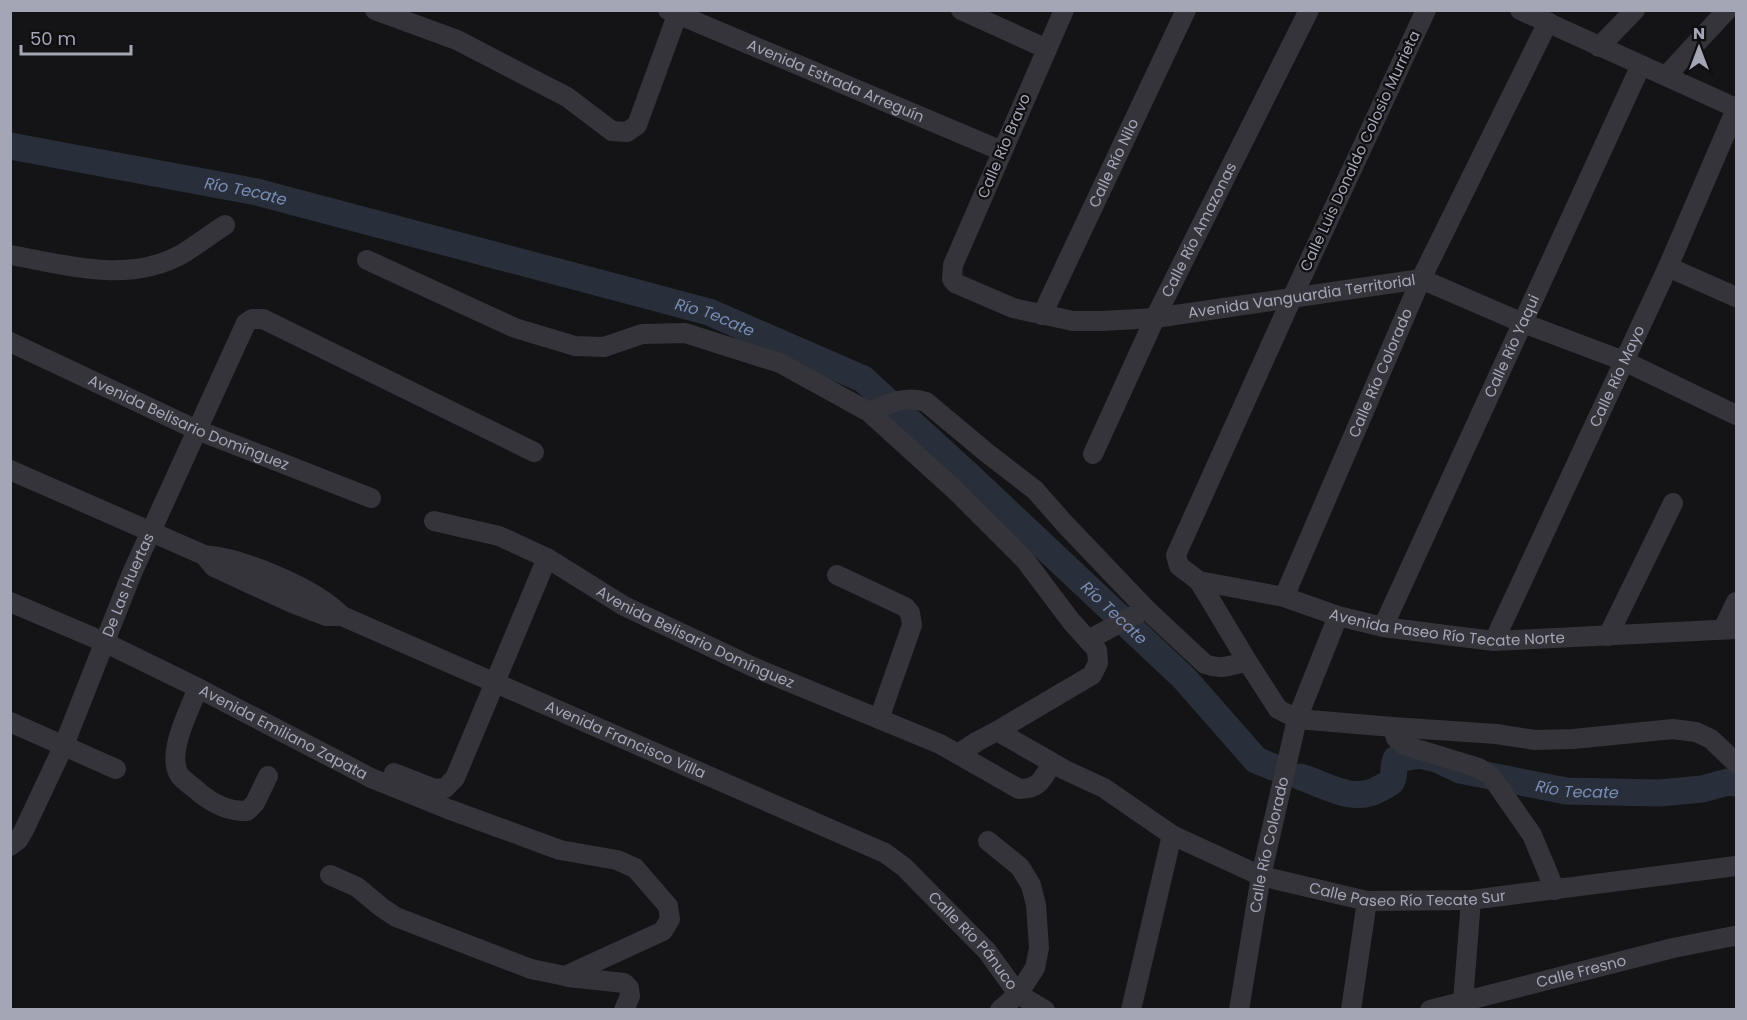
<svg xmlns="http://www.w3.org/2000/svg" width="1747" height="1020" viewBox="0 0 1747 1020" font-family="Poppins,sans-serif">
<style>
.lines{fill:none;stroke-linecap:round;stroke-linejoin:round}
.river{stroke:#292f3a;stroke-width:27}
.minor{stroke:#34343a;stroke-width:20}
.labels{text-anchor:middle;stroke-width:4.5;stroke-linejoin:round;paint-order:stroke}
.street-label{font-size:15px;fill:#a4a6b6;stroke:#0f0e10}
.water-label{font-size:16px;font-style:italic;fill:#798db4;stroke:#0f0e10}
</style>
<rect width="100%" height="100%" fill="#141315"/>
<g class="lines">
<g class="river">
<path id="s1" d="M10,146l247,46 452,120 154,67 102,93 219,206 72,82 17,7"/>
<path id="s2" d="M1301,777c25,8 52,27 78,12 3,-2 9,-4 12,-7 5,-6 1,-16 5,-23l24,-4 17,4 23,11 106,21 93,2 43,-4 26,-7 8,1"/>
</g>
<g class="minor">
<path d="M375,10l82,30 110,57 45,34 15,1 10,-7 42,-115"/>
<path id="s3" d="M668,10l334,141"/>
<path d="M961,10l86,39"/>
<path id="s4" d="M1064,10l-111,255 -1,14 3,4 58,25 60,13h29l53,-3 266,-39 102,44 101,38 112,54"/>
<path id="s5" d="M1426,10l-134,288 -116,257 3,11 20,15 85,16 54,19 45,11 111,14 242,-12"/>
<path d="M1520,10l216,98"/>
<path d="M1599,47l36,-37"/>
<path d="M1666,76l61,-66"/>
<path d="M10,255c56,10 119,29 172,-1 15,-9 29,-20 43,-29"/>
<path d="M367,260l148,68 60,18 29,1 38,-13 43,-1 95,30 89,49 86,78 70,70 46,61 26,29 1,13 -6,12 -95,56"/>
<path d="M1668,267l68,30"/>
<path id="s6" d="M1042,315l144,-305"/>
<path id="s7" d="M10,342l187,88 174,68"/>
<path d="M869,412c19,-8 37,-17 57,-10l61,51 48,37 29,33 82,86"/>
<path id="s8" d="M1093,454l62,-136 154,-308"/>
<path id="s9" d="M10,470l194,85c39,3 111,33 138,61l543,237 19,14 83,84 31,43 27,16"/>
<path id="s10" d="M434,521l65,15 48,22 77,48 129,61 187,77 79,45c21,0 23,-10 33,-26"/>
<path d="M204,555l10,12 78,36 34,13h16"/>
<path d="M837,575l68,32 5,6 2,12 -33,94"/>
<path d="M1199,581l48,80 31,48 19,10 96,8 103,7 39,6 38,-1 100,-10 23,3 15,7 25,24"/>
<path id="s11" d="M1284,597l137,-318 127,-257"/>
<path id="s12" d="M10,602l94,40 94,46 173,90 77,31 112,41 57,10 18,8 33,38 2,13 -7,12 -98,45 -34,-7 -135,-52 -15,-10 -24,-20 -27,-12"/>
<path id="s13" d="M1383,627l258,-562"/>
<path d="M1723,629l13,-27"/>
<path d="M1608,636l65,-133"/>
<path d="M1088,640l58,-31 59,55c16,6 26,2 42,-3"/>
<path id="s14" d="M1494,641l174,-374 68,-158"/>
<path d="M198,688c-8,21 -33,67 -18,88 5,6 15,12 21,18 14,11 28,18 46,17l8,-8 13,-27"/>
<path d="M10,722l106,47"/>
<path d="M1393,727l3,11 8,7 75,23 12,8 41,59 23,55"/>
<path id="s15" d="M958,754l20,-13 19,-10 68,39 39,18 68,47 89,41 106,25 104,-1 265,-34"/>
<path d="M394,773l41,16 10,-1 10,-10 92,-220"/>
<path d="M988,841l32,26 11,18 5,20 3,43 -4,20 -17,26 -18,16"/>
<path id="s16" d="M10,846l8,-6 6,-10 40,-85 68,-172 114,-250 6,-4h11l271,133"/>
<path d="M568,977l56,6 5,5 1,8 -6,14"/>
<path d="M1463,1002l8,-102"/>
<path d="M1131,1010l41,-175"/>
<path id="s17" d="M1239,1010l22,-134 36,-157 41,-103"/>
<path d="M1351,1010l16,-109"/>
<path id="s18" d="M1430,1010l243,-62 61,-12"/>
</g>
</g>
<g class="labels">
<g class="street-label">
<text dy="5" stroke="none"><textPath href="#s3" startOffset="182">Avenida Estrada Arreguín</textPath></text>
<text transform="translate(1004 146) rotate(-67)" y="5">Calle Río Bravo</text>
<text transform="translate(1360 151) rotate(-65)" y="5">Calle Luis Donaldo Colosio Murrieta</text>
<text dy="5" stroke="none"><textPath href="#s6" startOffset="168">Calle Río Nilo</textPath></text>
<text dy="5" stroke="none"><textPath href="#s8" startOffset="248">Calle Río Amazonas</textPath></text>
<text dy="5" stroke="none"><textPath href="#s4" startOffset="652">Avenida Vanguardia Territorial</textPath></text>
<text dy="5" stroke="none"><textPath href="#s13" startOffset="309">Calle Río Yaqui</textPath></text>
<text dy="5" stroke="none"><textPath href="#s11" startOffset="244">Calle Río Colorado</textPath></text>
<text dy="5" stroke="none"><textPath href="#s14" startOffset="292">Calle Río Mayo</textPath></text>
<text dy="5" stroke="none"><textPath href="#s7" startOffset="196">Avenida Belisario Domínguez</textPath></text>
<text dy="5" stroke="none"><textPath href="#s16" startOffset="288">De Las Huertas</textPath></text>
<text dy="5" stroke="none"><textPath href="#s5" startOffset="890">Avenida Paseo Río Tecate Norte</textPath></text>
<text dy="5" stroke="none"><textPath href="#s10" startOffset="288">Avenida Belisario Domínguez</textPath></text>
<text dy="5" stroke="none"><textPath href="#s12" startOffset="303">Avenida Emiliano Zapata</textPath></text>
<text dy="5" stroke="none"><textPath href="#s9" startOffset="674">Avenida Francisco Villa</textPath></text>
<text dy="5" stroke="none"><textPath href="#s17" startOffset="168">Calle Río Colorado</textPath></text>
<text dy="5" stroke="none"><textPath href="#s15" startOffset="496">Calle Paseo Río Tecate Sur</textPath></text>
<text dy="5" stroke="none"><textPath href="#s9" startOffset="1082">Calle Río Pánuco</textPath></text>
<text dy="5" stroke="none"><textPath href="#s18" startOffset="156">Calle Fresno</textPath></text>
</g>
<g class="water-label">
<text dy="6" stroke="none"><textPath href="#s1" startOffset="240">Río Tecate</textPath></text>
<text dy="6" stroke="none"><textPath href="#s1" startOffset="726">Río Tecate</textPath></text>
<text dy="6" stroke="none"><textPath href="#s1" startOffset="1230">Río Tecate</textPath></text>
<text dy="6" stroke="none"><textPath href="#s2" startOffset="306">Río Tecate</textPath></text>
</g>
</g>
<rect width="1747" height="1020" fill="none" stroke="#a4a6b6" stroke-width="24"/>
<g transform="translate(1699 48)" stroke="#0f0e10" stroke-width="4.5" paint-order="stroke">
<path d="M0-4.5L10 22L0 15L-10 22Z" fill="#a4a6b6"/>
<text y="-9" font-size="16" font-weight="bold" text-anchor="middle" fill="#a4a6b6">N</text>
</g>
<path d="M21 45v9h110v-9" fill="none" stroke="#a4a6b6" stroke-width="3"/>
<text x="30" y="45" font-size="18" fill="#a4a6b6" stroke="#0f0e10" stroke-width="4.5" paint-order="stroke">50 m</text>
</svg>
